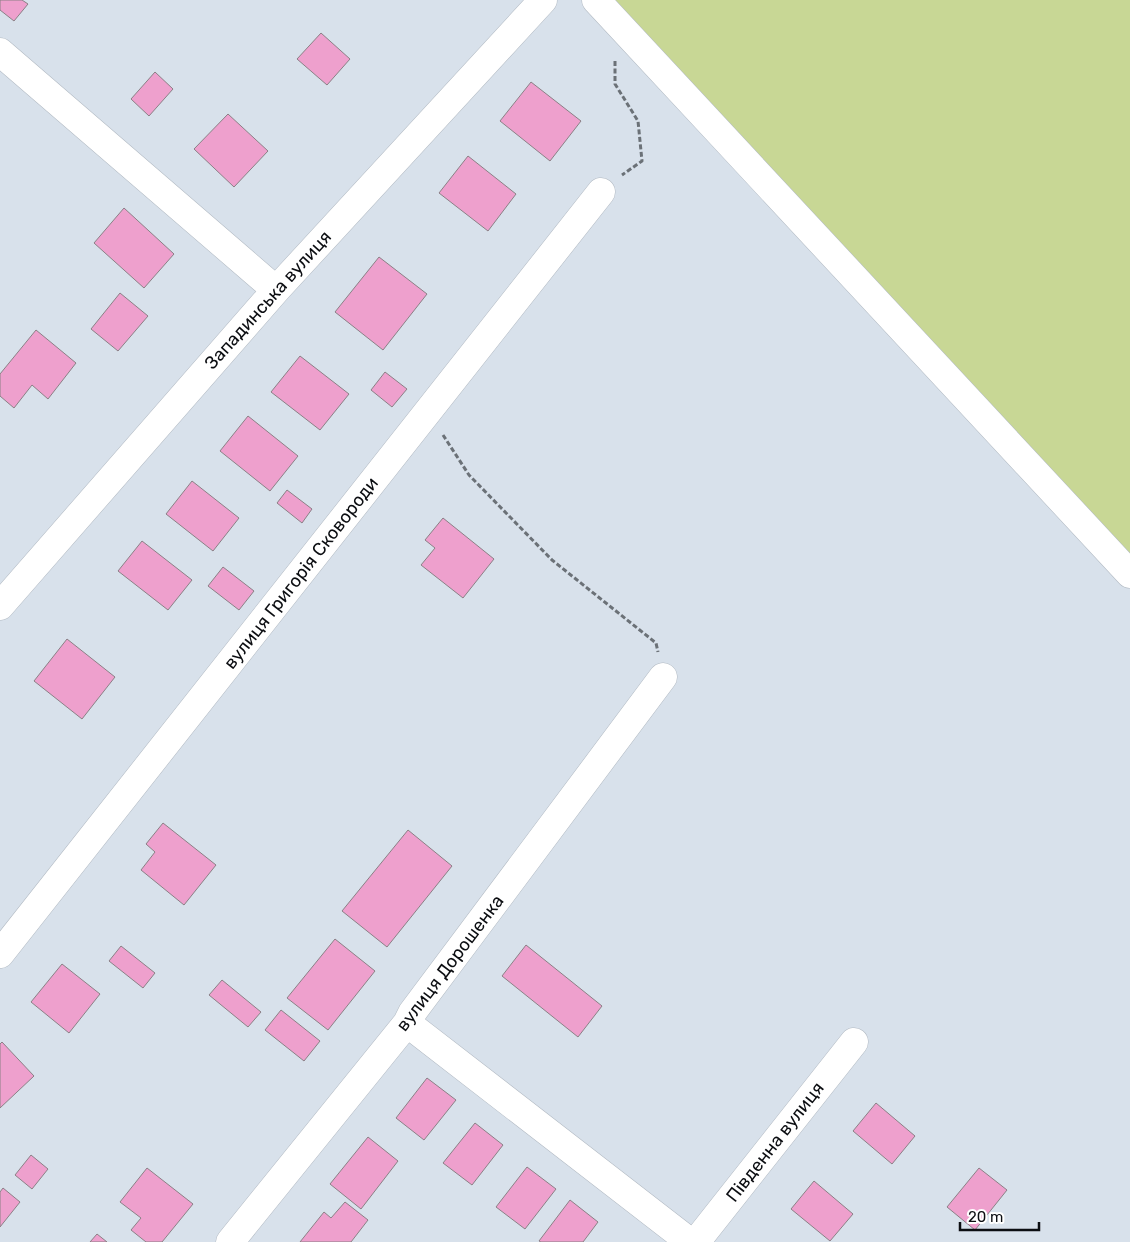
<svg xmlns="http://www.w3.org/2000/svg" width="1130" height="1242" viewBox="0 0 1130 1242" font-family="Rubik,sans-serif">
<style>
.green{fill:#c8d795}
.building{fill:#eea0cd;stroke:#8b8086}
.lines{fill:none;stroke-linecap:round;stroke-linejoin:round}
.minor-casing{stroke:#b2bac3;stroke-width:29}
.path{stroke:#6b7177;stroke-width:3;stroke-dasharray:5 2.5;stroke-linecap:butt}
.minor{stroke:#fff;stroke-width:28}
.labels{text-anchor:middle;stroke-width:4.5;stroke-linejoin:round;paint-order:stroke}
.street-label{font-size:18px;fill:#0c0e12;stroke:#fff}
</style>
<rect width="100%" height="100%" fill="#d8e1eb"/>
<path class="green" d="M596,0h534v574z"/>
<path class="building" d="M0,0h22l6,4 -14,17 -14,-11z
M321,33l29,26 -23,26 -30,-26z
M155,72l18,17 -24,27 -18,-17z
M531,82l50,39 -31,40 -50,-40z
M228,114l40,37 -34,36 -40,-38z
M468,156l48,38 -28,37 -49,-38z
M124,208l50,46 -30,34 -50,-45z
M379,257l48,37 -44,56 -48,-38z
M120,293l28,23 -30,35 -27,-22z
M36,330l40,33 -28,36 -16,-14 -18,23 -14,-12v-22z
M300,356l49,38 -29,36 -49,-38z
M385,372l22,17 -15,18 -21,-17z
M248,416l50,40 -28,35 -50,-40z
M192,481l47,37 -26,33 -47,-37z
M287,490l25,19 -10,14 -25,-20z
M443,518l51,41 -31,39 -42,-33 14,-17 -10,-8z
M142,541l50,39 -24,30 -50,-39z
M223,567l31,24 -15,19 -31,-24z
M67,639l48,38 -33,42 -48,-38z
M163,823l53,42 -32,40 -43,-35 14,-18 -9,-8z
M408,830l44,36 -65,81 -45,-36z
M335,939l40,32 -47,59 -41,-32z
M526,945l76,61 -24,31 -76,-61z
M121,946l34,27 -12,15 -34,-27z
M62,964l38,30 -31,39 -38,-31z
M222,980l39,32 -13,15 -39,-32z
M281,1010l39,31 -16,20 -39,-31z
M2,1042l32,34 -34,32v-64z
M427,1078l29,22 -32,40 -28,-22z
M876,1103l39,33 -23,28 -39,-33z
M475,1123l28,22 -31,40 -29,-22z
M368,1137l30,24 -37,48 -31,-25z
M31,1155l17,14 -16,20 -17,-14z
M527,1167l29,22 -31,40 -29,-22z
M147,1168l46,36 -31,38h-16l-15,-12 10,-12 -21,-16z
M979,1168l28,22 -32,40 -28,-23z
M814,1181l39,33 -23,27 -39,-32z
M3,1188l17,14 -20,25v-35z
M570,1200l28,22 -15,20h-42l-2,-1z
M345,1202l23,18 -17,22h-51l24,-30 7,6z
M97,1234l10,8h-17z"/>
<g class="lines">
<defs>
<path id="minor" d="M596,0l534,574
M0,52l276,238
M0,606l276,-316 267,-290
M0,954l601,-762
M407,1023l283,219
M230,1242l177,-219 5,-10 251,-336
M696,1242l158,-200"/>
</defs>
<use href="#minor" class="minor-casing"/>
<path class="path" d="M615,61v23l23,37 4,40 -20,14
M443,435l26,40 83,85 104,83 2,9"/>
<use href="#minor" class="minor"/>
</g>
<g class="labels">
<g class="street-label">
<text transform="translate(268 300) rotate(-48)" y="6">Западинська вулиця</text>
<text transform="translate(301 573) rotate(-52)" y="6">вулиця Григорія Сковороди</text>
<text transform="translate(450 963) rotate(-53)" y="6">вулиця Дорошенка</text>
<text transform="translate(775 1142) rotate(-52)" y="6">Південна вулиця</text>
</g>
</g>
<path d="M960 1222v8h79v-8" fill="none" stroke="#0c0e12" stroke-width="2.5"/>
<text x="968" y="1222" font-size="15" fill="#0c0e12" stroke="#ffffff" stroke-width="4" paint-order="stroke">20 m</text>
</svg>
